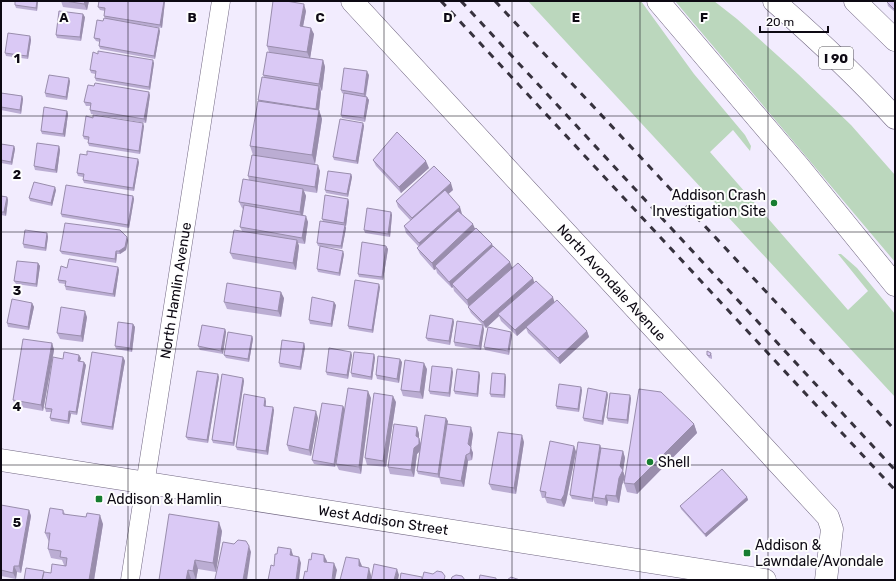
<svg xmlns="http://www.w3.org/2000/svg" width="896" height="581" viewBox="0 0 896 581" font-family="Rubik,sans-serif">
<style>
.green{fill:#bbd7bd}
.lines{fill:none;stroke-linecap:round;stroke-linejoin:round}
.street-casing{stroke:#706680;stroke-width:19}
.secondary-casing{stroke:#706680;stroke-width:23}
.highway-casing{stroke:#706680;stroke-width:23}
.street{stroke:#fff;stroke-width:18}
.secondary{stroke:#fff;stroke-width:22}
.highway{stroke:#fff;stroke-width:22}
.rail{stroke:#37323e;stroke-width:3;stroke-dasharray:7 7;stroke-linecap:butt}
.wall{fill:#bbadd3}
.shaded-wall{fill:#998dac}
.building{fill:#dac9f5;stroke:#998dac}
.grid{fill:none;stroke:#0d0913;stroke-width:1;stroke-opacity:0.55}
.poi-dot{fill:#177d31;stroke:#fdfdfd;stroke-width:1.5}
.labels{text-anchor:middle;stroke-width:4;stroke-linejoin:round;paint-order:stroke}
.shield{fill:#fdfdfd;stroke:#555259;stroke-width:1}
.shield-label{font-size:13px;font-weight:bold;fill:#0d0913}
.poi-label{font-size:14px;fill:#0d0913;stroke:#fdfdfd;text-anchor:start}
.street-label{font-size:14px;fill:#0d0913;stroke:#fdfdfd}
.grid-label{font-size:13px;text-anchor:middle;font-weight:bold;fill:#0d0913;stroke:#fdfdfd;stroke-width:4;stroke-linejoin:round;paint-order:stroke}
</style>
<rect width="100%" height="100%" fill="#f2ecfe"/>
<path class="green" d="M528,1h113l53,73 51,61 6,11 -1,5 -17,-21 -23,22 138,158 20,-19 -30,-37h3l16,14 38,46v83z
M675,1h39l23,18 61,55 53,51 44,50v87z"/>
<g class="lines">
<defs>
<g id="street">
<path id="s1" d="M130,580l91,-579"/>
</g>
<g id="secondary">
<path id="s2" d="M352,1l476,516 4,12 -6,51"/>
<path id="s3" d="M1,460l764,120"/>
</g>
<path id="highway" d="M658,1l142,167 95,117
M774,1c42,37 84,76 121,117
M855,1l40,39"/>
</defs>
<use href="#street" class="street-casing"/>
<use href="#secondary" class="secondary-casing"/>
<use href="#highway" class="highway-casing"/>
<use href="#street" class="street"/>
<use href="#secondary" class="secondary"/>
<use href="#highway" class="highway"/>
<path class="rail" d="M441,1l454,489
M461,1l434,469
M495,1l400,429"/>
</g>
<path class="wall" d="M15,1h23l-1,10 -21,-3 -1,-3z
M61,1h28l-2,9 -24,-3z
M99,1h66l-3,27 -24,-4 22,7 -5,28 -55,-10 -1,-3 1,-4 -4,-1 -2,-3 11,-20 -1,-2 1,-5 -5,-1 -2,-3z
M895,1v11l-7,-6 -1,-4z
M306,11l-3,15 11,8 -4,24 13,2 2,7 -3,24 -1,-1v2l-2,18 3,9 -7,45 5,7 -3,22 -13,-2 2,5 -3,20 5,6 -3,22 -7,-1 1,3 -3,24 -63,-11 -3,-6 12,-22 -2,-4 3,-18 -1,-1 -3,-6 10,-22 -1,-4 5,-21 -3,-9 9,-44 -1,-2 6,-23 -1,-2 6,-23 -2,-6z
M85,17l-4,24 -24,-3 -1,-3z
M30,36l1,4 -3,19 -22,-3 -1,-3z
M98,54l56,9 -4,27 -54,-9 -1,-3v-4l-4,-1 -1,-3z
M369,75l-3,21 3,4 -4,22 -23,-4 -1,-3 3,-21 -2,-1 -1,-3z
M70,81l-3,19 -21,-3 -1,-4z
M1,93l21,3 1,3 -2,15 -20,-4z
M150,95l-4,28 -55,-9 -1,-4 1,-4h-5l-2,-4z
M67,111l1,3 -3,23 -23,-3 -1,-3z
M93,118l51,8 -4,28 -51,-8 -1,-3v-3l-4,-1 -1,-3z
M363,123l1,3 -6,38 -24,-4 -1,-3z
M1,144l13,2 1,3 -3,16 -11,-2z
M59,146l1,4 -3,23 -22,-3 -1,-4z
M373,160l56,8 -28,25 -25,-27z
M139,162l-5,29 -50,-8 -1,-3v-3l-5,-1 -1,-3z
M351,174l1,3 -4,20 -22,-4 -1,-3z
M56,190l-4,16 -22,-5 -1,-3z
M453,190l-5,4 14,20 13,15 17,15 1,2 17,16 2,6 22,15 20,19 33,29 2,6 -29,27 -32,-31 -2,-5 -9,8 -16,-15 -2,-5 -13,12 -15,-15 -3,-6h1l-15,-16 -1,-4 -1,1 -15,-15 -1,-4 -2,1 -14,-16 -3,-6 2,-1 -13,-14 -2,-7 7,-5 -13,-14 -2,-6z
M1,196l6,1 1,3 -2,16 -5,-1z
M133,196l1,3 -5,29 -67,-11 -1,-3z
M348,199l1,3 -3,24h-1l1,2 -4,21 -24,-3 -1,-3 6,-22 -1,-2z
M391,212l1,3 -2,22 -25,-4 -1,-3z
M47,233l1,4 -2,14 -22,-3 -1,-4z
M128,240l-2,10 -6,4h-3l-1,9 -54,-9 -2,-3z
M386,246l2,3 -5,31 -24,-3 -1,-3z
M344,254l-4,22 -22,-4 -1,-3z
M38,263l2,3 -3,21 -21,-3 -2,-3z
M118,267l1,3 -4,27 -49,-7 -1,-4v-2l-6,-1 -1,-3 9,-12z
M380,287l-7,46 -24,-4 -1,-3z
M284,298l-3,19 -54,-8 -3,-7z
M32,303l2,4 -5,23 -21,-3 -1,-4z
M336,305l-4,22 -22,-3 -1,-4z
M87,317l-4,25 -23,-3 -3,-6z
M453,319l1,3 -4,23 -22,-4 -2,-3z
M133,324l2,3 -3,25 -16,-3 -1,-3z
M225,329l1,3 -3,22 -23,-4 -2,-4z
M484,329l-3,21 -26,-4 -1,-4z
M512,335l-3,20 -24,-5 -1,-3z
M252,336l1,3 -4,23 -23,-4 -2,-3z
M52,343l2,7 -11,61 -28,-5 -2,-6z
M304,343l1,4 -4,23 -21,-3 -1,-4z
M711,353l1,3v3l-3,-1 -2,-3z
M374,354l1,4 -3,22 -20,-3 -1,-4z
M352,355l-4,24 -21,-4 -1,-3z
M123,357l2,4 -12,69 -31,-5 -1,-3z
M81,358l-1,3 6,4 -9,50 -6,-1 -2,10 -18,-3 -1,-3 1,-6h-5l-1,-4 18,-49z
M402,362l-3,21 -22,-4 -1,-4z
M427,369l-4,30 -20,-3 -2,-6z
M453,372l-3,25 -20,-3 -1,-3z
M480,375l-2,22 -23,-3 -1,-3z
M219,377l-11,66 -20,-3 -2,-3z
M506,377l-1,21 -14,-1 -1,-3z
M243,378l1,3 -10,65 -21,-3 -1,-3z
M582,390l-3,22 -22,-3 -1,-3z
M607,392l1,3 -5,30 -19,-4 -1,-3z
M371,398l-10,76 -22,-4 -3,-6z
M631,398l-3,26 -20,-3 -1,-3z
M266,401v5l8,4 -6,45 -31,-5 -1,-3z
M396,402l-10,65 -19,-2 -2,-7z
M343,406l2,4 -10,57 -21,-3 -2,-4z
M318,418l-7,38 -22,-5 -2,-6z
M448,421l-1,3 26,10 -2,14 2,5 -1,7 -4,1 -4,26 -23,-3 -2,-7 7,-46 -7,47 -21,-4 -1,-3 3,-20 -3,3 -3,23 -24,-3 -2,-7 29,-40 2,7v4l2,6z
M694,424l3,9 -60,61 -10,-2 -3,-9 1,-6 -3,8 -3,18 -11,-2 -1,5 -12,-2 -2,-5v3l-21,-3 -2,-4 30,-50 1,3 22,3 2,7 -2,13 2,6z
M524,442l-8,52 -24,-4 -3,-6z
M574,446l2,6 -10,50 -2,5 -17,-4 -2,-5h-3l-2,-7z
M747,497l1,3 -42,37 -25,-28 -1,-3z
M1,508l28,2 2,6 -10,57 -4,-1 -1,7 -15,-3z
M63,510l2,4 38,10 -9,56h-70l21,-8 6,1 13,-8 -2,-5 -11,-2 -3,-9 1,-7 -4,-9z
M222,531l-6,41 -18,-3 -2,11 -5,-1v1h-32z"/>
<path class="shaded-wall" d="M37,1h1l-1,10 -1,-3z
M85,1h4l-2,9 -3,-6z
M164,1h1l-3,27 -2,-3z
M304,4l2,7 -4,21 -2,-6z
M83,14l2,3 -4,24 -1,-4z
M159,28l1,3 -5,28 -1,-3z
M311,28l3,6 -4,25 -3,-7z
M30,36l1,4 -3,19 -1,-3z
M153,60l1,3 -4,27 -1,-3z
M323,60l2,7 -3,24 -3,-7z
M367,71l2,4 -4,23 -1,-4z
M69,78l1,3 -3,19 -1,-3z
M319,86l2,6 -2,18 3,9 -7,45 -3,-9 6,-40 -2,-6z
M149,92l1,3 -4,28 -2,-4z
M22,96l1,3 -2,15 -1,-4z
M367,97l2,3 -4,22 -1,-4z
M67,111l1,3 -3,23 -2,-3z
M143,123l1,3 -4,28 -1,-3z
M363,123l1,3 -6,38 -2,-3z
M14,146l1,3 -3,16 -1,-3z
M59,146l1,4 -3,23 -2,-3z
M138,159l1,3 -5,29 -1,-3z
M426,161l3,7 -28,25 -2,-6z
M318,165l2,6 -3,22 -2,-6z
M351,174l1,3 -4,20 -1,-3z
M451,183l2,7 -39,34 -2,-6z
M55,187l1,3 -4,16 -1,-3z
M303,189l3,7 -4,23 -2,-7z
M133,196l1,3 -5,29 -1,-3z
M7,197l1,3 -2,16 -2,-4z
M348,199l1,3 -3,24 -2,-3z
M460,207l2,7 -41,36 -2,-7z
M391,212l1,3 -2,22 -2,-3z
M306,216l2,6 -3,22 -3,-6z
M473,224l3,7 -41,35 1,3 -2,1 -2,-7z
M345,225l1,3 -4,21 -1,-3z
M47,233l1,4 -2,14 -1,-3z
M127,237l1,3 -2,10 -6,4 -1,-3z
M297,240l2,6 -3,24 -3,-7z
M492,244l2,6 -42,34 1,3 -1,1 -3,-6z
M386,246l2,3 -5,31 -1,-3z
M116,251l1,3 -1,9 -1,-4z
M343,251l1,3 -4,22 -1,-3z
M510,262l2,6 -43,39 -2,-7z
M38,263l2,3 -3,21 -1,-3z
M118,267l1,3 -4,27 -2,-3z
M533,278l2,7 -37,29 1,2 -13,12 -3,-6z
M379,284l1,3 -7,46 -1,-3z
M281,292l3,6 -3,19 -3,-6z
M553,297l2,7 -29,23v1l-9,8 -2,-6z
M334,302l2,3 -4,22 -1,-3z
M32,303l2,4 -5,23 -1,-3z
M85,311l2,6 -4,25 -2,-6z
M453,319l1,3 -4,23 -1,-4z
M133,324l2,3 -3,25 -2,-4z
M483,325l1,4 -3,21 -2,-4z
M225,329l1,3 -3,22 -2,-3z
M587,331l2,6 -29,27 -2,-6z
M511,332l1,3 -3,20 -1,-4z
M252,336l1,3 -4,23 -1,-3z
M52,343l2,7 -11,61 -2,-6z
M304,343l1,4 -4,23 -1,-3z
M351,352l1,3 -4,24 -1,-4z
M374,354l1,4 -3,22 -1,-3z
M79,355l2,3 -2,6 -1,-3z
M123,357l2,4 -12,69 -1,-3z
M400,359l2,3 -3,21 -2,-4z
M84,362l2,3 -9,50 -1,-3z
M424,363l3,6 -4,30 -3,-7z
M452,368l1,4 -3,25 -1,-4z
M479,372l1,3 -2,22 -1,-3z
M218,374l1,3 -11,66 -1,-3z
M505,374l1,3 -1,21 -1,-3z
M243,378l1,3 -10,65 -1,-3z
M581,387l1,3 -3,22 -1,-3z
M368,391l3,7 -10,76 -2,-7z
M607,392l1,3 -5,30 -1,-4z
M630,395l1,3 -3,26 -1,-4z
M393,396l3,6 -10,65 -3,-6z
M265,398l1,3 -1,8 -1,-3z
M343,406l2,4 -10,57 -1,-3z
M273,407l1,3 -6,45 -2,-4z
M69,411l2,3 -2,10 -1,-3z
M316,411l2,7 -7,38 -2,-6z
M446,418l2,3 -9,57 -1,-4z
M694,424l3,9 -60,61 -3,-10z
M417,427l2,7v4l2,7v5l-4,4 -3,23 -3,-7z
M471,427l2,7 -2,14 2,5 -1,7 -2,-7 -2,-9z
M522,435l2,7 -8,52 -2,-6z
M600,445l1,3 -8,49v5l-1,-3z
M574,446l2,6 -10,50 -2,5 -3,-7z
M623,451l2,7 -2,13 2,6 -3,8 -3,18 -3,-7 4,-30z
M466,455l2,6 -4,26 -3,-6z
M606,495l2,6 -1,5 -2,-7z
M747,497l1,3 -42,37 -1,-3z
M29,510l2,6 -10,57 -2,-7z
M100,515l3,9 -9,56h-5z
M219,522l3,9 -6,41 -3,-9z
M249,546l2,6 -4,28h-4z
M291,549l2,6 -1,7 -2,-7z
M324,555l3,6 -1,7 -2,-6z
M299,557l2,6 -2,17h-3z
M359,559l3,7 -1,7 -2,-7z
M195,560l3,9 -2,11 -3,-9z
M334,563l3,7 -2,10h-3z
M14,566l3,6 -1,7 -3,-6z
M369,568l2,7v5h-4z
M397,569l2,6 -1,5h-4z
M188,570l3,9v1h-5z"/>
<path class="building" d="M15,1h22l-1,7 -21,-3z
M65,1h20l-1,3z
M99,1h65l-4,24 -56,-9 1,-8 -7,-1z
M273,1h13l18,3 -4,22 11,2 -4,24 -40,-6z
M888,1h7v9l-8,-8z
M59,11l24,3 -3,23 -24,-2z
M104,18l55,10 -5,28 -55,-10 1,-7 -6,-1 3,-18 6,1z
M8,33l22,3 -3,20 -22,-3z
M98,51l55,9 -4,27 -54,-9 1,-7 -6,-1 3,-18 5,2z
M267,52l56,8 -4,24 -56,-9z
M344,68l23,3 -3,23 -23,-4z
M49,75l20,3 -3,19 -21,-4z
M262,77l57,9 -3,23 -58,-9z
M95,83l54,9 -5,27 -54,-9 1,-7 -7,-1 4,-17 6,1z
M1,93l21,3 -2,14 -19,-3z
M344,93l23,4 -3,21 -23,-3z
M258,101l61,9 -7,45 -62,-9z
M44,107l23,4 -4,23 -22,-3z
M93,115l50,8 -4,28 -51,-8 1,-6 -6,-1 3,-20 7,2z
M340,119l23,4 -7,38 -23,-4z
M397,132l29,29 -27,26 -26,-27z
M37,143l22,3 -4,24 -21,-4z
M1,144l13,2 -3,16 -10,-2z
M87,151l51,8 -5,29 -50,-8 1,-6 -7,-1 3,-19 7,1z
M252,155l66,10 -3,22 -67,-11z
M434,166l17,17 -39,35 -16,-17z
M328,171l23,3 -4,20 -22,-4z
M243,179l60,10 -3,23 -61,-10z
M34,182l21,5 -4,16 -22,-5z
M66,185l67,11 -5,29 -67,-11z
M445,190l15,17 -41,36 -15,-17z
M325,195l23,4 -4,24 -22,-4z
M1,196l6,1 -3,15h-3z
M244,205l62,11 -4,22 -62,-11z
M367,208l24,4 -3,22 -24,-4z
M458,211l15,13 -41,39 -15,-15z
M320,221l25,4 -4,21 -24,-3z
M65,223l55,7 7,7 -2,10 -6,4h-3l-1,8 -55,-8z
M476,228l16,16 -43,38 -14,-16z
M25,230l22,3 -2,15 -22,-4z
M234,230l63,10 -4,23 -63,-10z
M362,242l24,4 -4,31 -24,-3z
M320,246l23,5 -4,22 -22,-4z
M493,246l17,16 -43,38 -15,-16z
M69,259l49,8 -5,27 -48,-8 1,-5 -8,-1 3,-14 6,2z
M17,261l21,2 -2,21 -22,-3z
M518,263l15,15 -50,44 -15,-15z
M355,280l24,4 -7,46 -24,-4z
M536,281l17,16 -38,33 -17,-16z
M227,283l54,9 -3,19 -54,-9z
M312,297l22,5 -3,22 -22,-4z
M12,299l20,4 -4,24 -21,-4z
M557,300l30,31 -29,27 -32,-31z
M61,307l24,4 -4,25 -24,-3z
M430,315l23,4 -4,22 -23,-3z
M457,321l26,4 -4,21 -25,-4z
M118,322l15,2 -3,24 -15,-2z
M202,325l23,4 -4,22 -23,-5z
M488,327l23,5 -3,19 -24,-4z
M228,332l24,4 -4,23 -24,-4z
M23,339l29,4 -11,62 -28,-5z
M282,340l22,3 -4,24 -21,-4z
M329,348l22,4 -4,23 -21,-3z
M707,351l4,2 -1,3 -3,-1z
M64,352l15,3 -1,6 6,1 -8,50 -7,-1 -1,10 -18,-3 2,-9 -7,-1 8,-51 10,2z
M92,352l31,5 -11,70 -31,-5z
M354,352l20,2 -3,23 -20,-4z
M378,356l22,3 -3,20 -21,-4z
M405,360l19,3 -4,29 -19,-2z
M432,366l20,2 -3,25 -20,-2z
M457,369l22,3 -2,22 -23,-3z
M197,371l21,3 -11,66 -21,-3z
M492,373l13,1 -1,21 -14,-1z
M222,374l21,4 -10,65 -21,-3z
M559,384l22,3 -3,22 -22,-3z
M348,388l20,3 -9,76 -23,-3z
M588,388l19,4 -5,29 -19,-3z
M639,389l22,3 33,32 -60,60 -10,-1z
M374,393l19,3 -10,65 -18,-3z
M610,393l20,2 -3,25 -20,-2z
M244,394l21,4 -1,8 9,1 -7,44 -30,-4z
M322,403l21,3 -9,58 -22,-4z
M294,407l22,4 -7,39 -22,-5z
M425,415l21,3 -8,56 -21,-3z
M394,424l23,3 -1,9 3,2v6l-5,4 -3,22 -23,-3z
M447,424l24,3 -3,17 3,3 -1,6 -4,2 -5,26 -22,-4z
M498,432l24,3 -8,53 -25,-4z
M550,441l24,5 -10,49 -3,5 -16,-3 1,-5 -6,-1z
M578,442l22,3 -8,54 -22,-4z
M601,448l22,3 -3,15 3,4 -4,8 -3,18 -10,-1 -1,4 -12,-2z
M722,469l25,28 -42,37 -25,-28z
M1,505l28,5 -10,56h-5l-1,7 -12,-3z
M50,508l13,2v4l23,3 1,-4 13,2 -11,65h-47l2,-8 7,1 1,-9 14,2 1,-8 -7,-1 1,-6 -13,-2 2,-16h-5z
M169,514l50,8 -6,41 -18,-3 -2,11 -5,-1 -2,10h-27z
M238,540l8,1 3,5 -6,34h-27l-1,-1 8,-37 11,2z
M278,547l13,2 -1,6 9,2 -3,23h-28l3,-15 3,1 1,-12h2z
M312,553l12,2v7l10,1 -2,17h-29l2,-9 2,1 2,-13 2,1z
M346,557l13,2v7l10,2 -2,12h-27z
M374,564l23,5 -3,11h-23z
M26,568l18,3 -2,9h-18z
M437,571l5,1 3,4 -1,4h-22l2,-8 9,2z
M401,573l21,4v3h-22z
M456,575l6,1 3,4h3h-17l1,-3z
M480,575l16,3v2h-17z
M511,577l9,3h-13z"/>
<path class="grid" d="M128,1v579M256,1v579M384,1v579M512,1v579M640,1v579M768,1v579M1,116h894M1,232h894M1,349h894M1,465h894"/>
<g class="poi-dot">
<circle cx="774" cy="203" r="4"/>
<circle cx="650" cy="462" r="4"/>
<rect x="95" y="495" width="8" height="8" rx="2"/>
<rect x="743" y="549" width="8" height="8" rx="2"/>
</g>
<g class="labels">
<rect class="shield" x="819" y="47" width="34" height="22" rx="3"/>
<g class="shield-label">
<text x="836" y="63">I 90</text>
</g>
<g class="poi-label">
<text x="766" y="200" text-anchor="end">Addison Crash<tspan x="766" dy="16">Investigation Site</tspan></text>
<text x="658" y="467">Shell</text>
<text x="107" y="504">Addison &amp; Hamlin</text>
<text x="755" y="550">Addison &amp;<tspan x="755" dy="16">Lawndale/Avondale</tspan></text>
</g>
<g class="street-label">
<text dy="5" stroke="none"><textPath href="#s2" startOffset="383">North Avondale Avenue</textPath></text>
<text dy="5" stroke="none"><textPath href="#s1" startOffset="293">North Hamlin Avenue</textPath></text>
<text dy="5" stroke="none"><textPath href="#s3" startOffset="387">West Addison Street</textPath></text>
</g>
</g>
<g class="grid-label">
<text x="64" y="22">A</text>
<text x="192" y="22">B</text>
<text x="320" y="22">C</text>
<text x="448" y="22">D</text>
<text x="576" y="22">E</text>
<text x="704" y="22">F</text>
<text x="17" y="63">1</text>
<text x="17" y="179">2</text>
<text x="17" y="295">3</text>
<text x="17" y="411">4</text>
<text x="17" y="527">5</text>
</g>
<rect width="896" height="581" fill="none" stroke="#0d0913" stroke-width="4"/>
<path d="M760 26v6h68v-6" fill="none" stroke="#0d0913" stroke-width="2"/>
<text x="766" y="26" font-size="12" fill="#0d0913" stroke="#fdfdfd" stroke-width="3" paint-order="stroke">20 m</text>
</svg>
